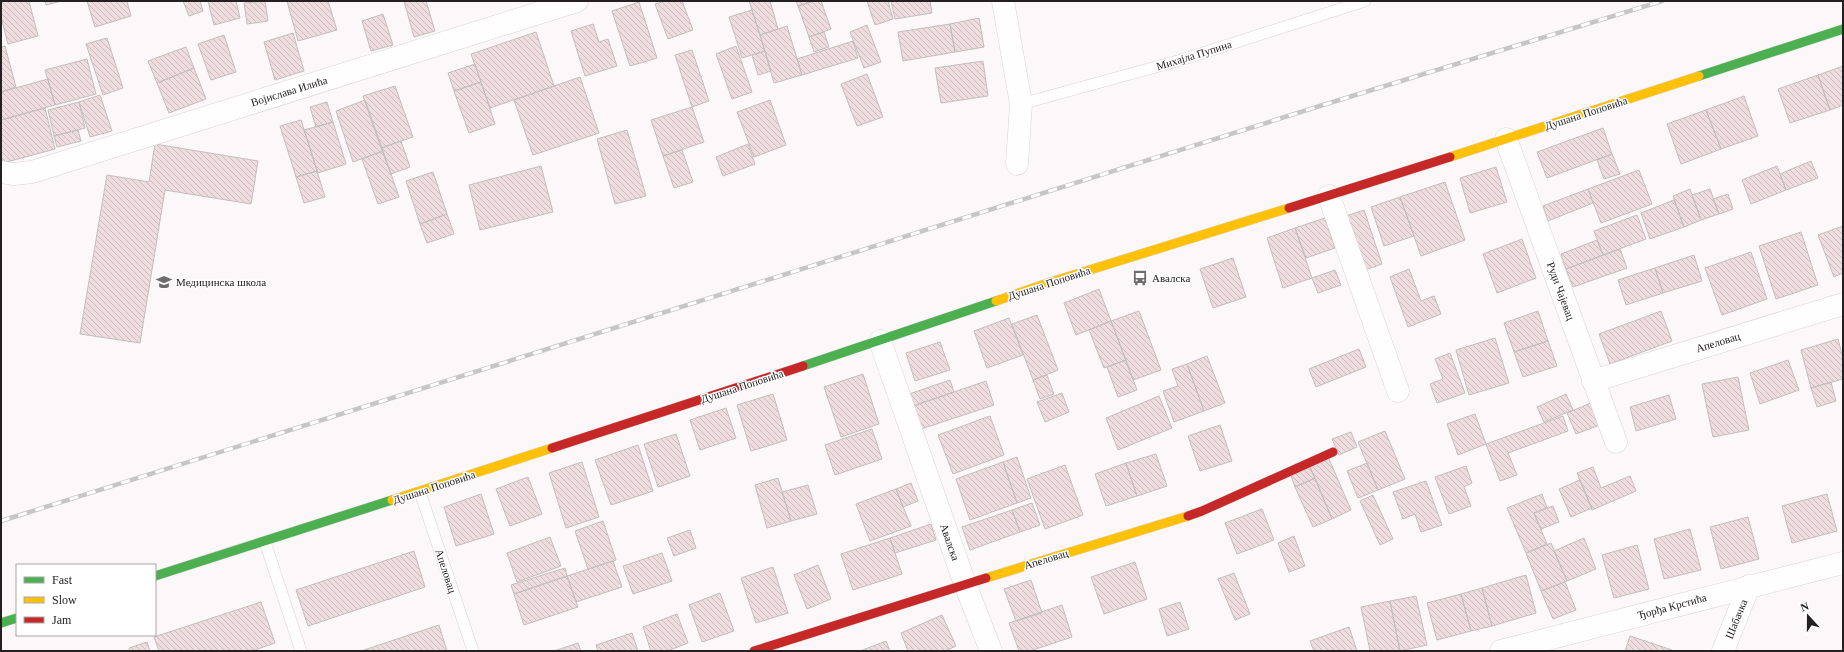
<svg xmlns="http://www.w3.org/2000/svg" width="1844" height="652" viewBox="0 0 1844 652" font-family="Georgia,serif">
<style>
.building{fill:url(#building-back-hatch);stroke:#c3bfbf}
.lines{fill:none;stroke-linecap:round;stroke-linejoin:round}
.lane-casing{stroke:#d8d4d5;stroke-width:12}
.street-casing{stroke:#d8d4d5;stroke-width:23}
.fast-casing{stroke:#d8d4d5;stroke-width:10}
.slow-casing{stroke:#d8d4d5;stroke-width:10}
.jam-casing{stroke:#d8d4d5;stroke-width:10}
.lane{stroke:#fffefe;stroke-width:11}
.street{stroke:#fffefe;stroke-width:22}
.fast{stroke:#4caf50;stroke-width:9}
.slow{stroke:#ffc107;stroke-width:9}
.jam{stroke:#c62828;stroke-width:9}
.rail-casing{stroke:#c6c6c6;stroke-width:4.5}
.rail{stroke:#fff;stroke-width:3;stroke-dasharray:9;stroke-linecap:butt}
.labels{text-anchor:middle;stroke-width:3;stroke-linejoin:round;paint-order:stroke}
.street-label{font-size:11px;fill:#242021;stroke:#fff}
.poi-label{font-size:11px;fill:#242021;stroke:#fff;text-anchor:start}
</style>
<defs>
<pattern id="building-back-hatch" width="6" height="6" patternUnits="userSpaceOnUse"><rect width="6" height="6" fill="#eedcdf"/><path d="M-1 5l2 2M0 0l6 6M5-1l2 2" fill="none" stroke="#ccbcbf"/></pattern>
</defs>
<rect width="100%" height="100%" fill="#fcf7f8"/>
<path class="building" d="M1,1h28l9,35 -30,8 -7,-27z
M45,1h17l-16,4z
M87,1h40l4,15 -36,11z
M183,1h17l3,10 -14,5z
M208,1h28l4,17 -26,7z
M265,1l3,20 -21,3 -3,-21z
M287,1h41l9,29 -39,11z
M404,1h22l9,30 -21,6z
M665,1h17l11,29 -25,9 -13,-35z
M749,1h21l8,28 -18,6z
M796,1h18l-16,5z
M814,1h7l10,28 -22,8 -11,-31z
M867,1h21l5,18 -18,6z
M891,1h39l2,12 -37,6z
M639,2l18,56 -27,8 -18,-55z
M752,10l13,41 -23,7 -13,-41z
M383,14l10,31 -22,6 -9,-30z
M979,18l5,29 -29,5 -5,-28z
M593,24l6,18 9,-3 9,27 -32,10 -14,-45z
M950,24l5,28 -52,9 -5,-29z
M867,25l14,37 -17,6 -14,-36z
M787,26l15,49 -28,8 -14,-48z
M536,32l18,54 -64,22 -19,-54z
M824,32l5,15 -15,5 -5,-15z
M293,33l11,38 -29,9 -11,-38z
M224,35l12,37 -25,8 -13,-36z
M107,38l16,50 -20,7 -17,-51z
M853,41l5,17 -56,17 -5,-16z
M5,46l11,41 -15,5v-45z
M736,46l16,46 -20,7 -16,-45z
M186,47l8,21 -37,15 -9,-22z
M692,50l17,51 -17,6 -17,-52z
M765,51l6,20 -13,4 -6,-20z
M87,59l9,35 -41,11 -10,-35z
M983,61l5,35 -47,7 -6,-35z
M475,64l6,18 -27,9 -6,-18z
M1843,66v39l-13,5 -12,-35z
M194,68l12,31 -37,14 -12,-30z
M867,74l16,43 -26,9 -16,-42z
M1818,75l12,35 -40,13 -12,-34z
M580,77l19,56 -66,22 -19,-55z
M48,79l7,26 -54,15v-28z
M481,82l14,42 -26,9 -15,-42z
M395,86l18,51 -32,11 -18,-52z
M100,95l12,36 -22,6 -11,-35z
M1744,96l14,40 -37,13 -15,-39z
M365,100l18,51 -30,11 -17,-51z
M770,100l16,45 -32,12 -17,-45z
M79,102l6,26 -31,8 -6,-26z
M327,102l6,20 -17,5 -6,-20z
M692,107l12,35 -41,14 -12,-36z
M45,108l10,41 -52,14 -2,-7v-36z
M1706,110l15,39 -40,15 -14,-40z
M301,120l16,51 -21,6 -16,-51z
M333,122l13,42 -28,9 -14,-43z
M1603,128l9,26 -65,24 -10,-26z
M78,130l3,11 -24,6 -3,-11z
M627,130l19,66 -31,8 -18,-65z
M401,141l9,26 -19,7 -10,-26z
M155,144l103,17 -7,43 -86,-14 -25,153 -60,-9 27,-159 42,7z
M748,144l7,20 -32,12 -7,-19z
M682,150l11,32 -19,6 -11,-32z
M383,151l16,46 -21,7 -16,-45z
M1612,154l8,20 -16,5 -7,-19z
M1811,161l7,17 -32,12 -6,-16z
M541,166l12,46 -73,18 -11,-45z
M1777,166l9,24 -35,14 -9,-24z
M1496,167l11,35 -37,11 -10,-35z
M1639,170l13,34 -51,19 -13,-34z
M317,171l8,26 -21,6 -8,-26z
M433,172l14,42 -27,10 -14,-43z
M1445,182l20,58 -44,16 -21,-59z
M1588,189l5,14 -45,18 -5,-15z
M1690,189l11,31 -17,7 -11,-31z
M1710,189l9,25 -18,6 -9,-25z
M1728,194l5,15 -14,5 -6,-15z
M1400,197l14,39 -30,10 -13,-39z
M1674,200l10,27 -34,12 -9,-26z
M1364,210l18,54 -20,7 -19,-54z
M447,214l7,20 -27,9 -7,-19z
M1637,215l9,24 -43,16 -9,-24z
M1325,218l10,30 -29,10 -11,-30z
M1843,226v47l-9,4 -16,-42z
M1295,228l17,50 -29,10 -16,-50z
M1801,232l17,53 -42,14 -17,-53z
M1522,239l14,39 -39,15 -14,-39z
M1597,240l6,15 -37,14 -5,-15z
M1620,249l7,19 -54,19 -7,-18z
M1751,252l16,47 -45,16 -17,-47z
M1694,255l8,26 -39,12 -8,-25z
M1233,258l13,39 -33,11 -13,-39z
M1655,268l8,25 -37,12 -8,-25z
M1409,269l12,32 13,-5 7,18 -33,13 -18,-50z
M1335,270l6,15 -23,8 -6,-15z
M1099,289l12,32 -35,14 -12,-32z
M1139,311l22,59 -28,10 -22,-59z
M1538,311l10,30 -34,11 -10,-29z
M1661,311l11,30 -62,23 -11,-30z
M1037,315l21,55 -25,10 -21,-56z
M1009,318l14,37 -36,13 -13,-37z
M1111,321l15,39 -22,8 -15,-38z
M1495,338l14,45 -40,12 -13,-45z
M1838,339l5,19v21l-32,9 -10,-38z
M1548,341l9,25 -34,11 -9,-25z
M940,342l10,28 -35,11 -9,-28z
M1359,349l7,18 -50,20 -7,-18z
M1450,353l15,40 -28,10 -7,-19 13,-5 -8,-20z
M1207,356l18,47 -21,8 -17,-47z
M1126,360l11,30 -19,7 -11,-30z
M1788,360l11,30 -39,14 -10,-31z
M1187,364l17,47 -30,11 -11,-31 15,-5 -6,-17z
M863,374l16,50 -38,13 -17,-50z
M1047,375l7,19 -14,5 -7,-19z
M1738,377l11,53 -36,7 -11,-53z
M950,380l4,12 -41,14 -4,-12z
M986,381l8,24 -73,24 -8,-23z
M1831,382l5,19 -19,6 -6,-19z
M1062,393l7,19 -24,10 -8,-20z
M773,394l14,46 -36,11 -14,-46z
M1566,394l7,16 -29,12 -7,-15z
M1669,395l7,24 -40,12 -6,-24z
M1159,396l13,32 -54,22 -12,-32z
M1593,402l9,22 -26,10 -9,-21z
M726,408l10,30 -36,12 -10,-30z
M1475,414l11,30 -28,11 -11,-31z
M990,416l14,39 -51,19 -15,-39z
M1563,416l5,15 -60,22 9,22 -17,6 -14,-37z
M1220,425l12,36 -32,10 -12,-35z
M872,429l10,30 -47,16 -10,-30z
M1385,431l20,48 -27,11 -20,-48z
M1351,432l6,15 -18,8 -7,-16z
M676,434l14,42 -32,11 -14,-43z
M638,445l15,46 -42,14 -16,-45z
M1156,454l11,32 -30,10 -11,-33z
M1017,457l14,41 -14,5 -14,-41z
M1329,459l22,51 -19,9 -22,-52z
M582,462l17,55 -33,11 -17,-55z
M1003,462l14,41 -47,17 -14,-41z
M1126,463l11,33 -31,10 -11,-32z
M1367,463l11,27 -20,8 -11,-27z
M1065,465l18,50 -38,14 -18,-50z
M1466,466l6,17 -8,4 7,19 -22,8 -14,-37z
M1310,467l5,11 -20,9 -4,-11z
M1593,467l8,21 29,-12 6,15 -44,19 -15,-37z
M528,477l14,37 -32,12 -14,-37z
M778,478l13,43 -24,7 -12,-43z
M1315,478l17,41 -19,8 -18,-40z
M1580,480l12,28 -21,9 -12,-28z
M1426,481l16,44 -21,7 -6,-18 -12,5 -10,-27z
M911,483l7,18 -15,6 -7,-18z
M808,485l9,29 -26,7 -9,-29z
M896,489l15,37 -41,15 -14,-37z
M481,494l13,40 -38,12 -12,-39z
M1542,494l5,14 -13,5 13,31 -21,9 -19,-45z
M1827,494l10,37 -45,12 -10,-37z
M1373,495l20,44 -13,6 -20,-44z
M1032,503l8,22 -20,7 -8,-22z
M1553,506l6,16 -18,7 -7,-16z
M1262,509l12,31 -37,14 -12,-31z
M1012,510l8,22 -50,18 -8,-23z
M1748,517l11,42 -38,10 -11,-42z
M603,521l13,39 -28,9 -13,-38z
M931,524l5,16 -41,13 -5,-15z
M1690,529l11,41 -37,9 -10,-40z
M690,530l6,18 -22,8 -7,-18z
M1294,536l11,30 -16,6 -11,-29z
M550,537l11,29 -44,16 -10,-29z
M890,538l12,36 -49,16 -12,-36z
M1584,538l12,31 -29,12 -13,-30z
M1551,543l16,38 -26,10 -15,-38z
M1637,545l12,44 -35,9 -12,-43z
M414,551l11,36 -117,39 -12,-36z
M662,553l10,28 -39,13 -10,-28z
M613,561l9,26 -46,15 -9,-26z
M1135,562l12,37 -43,15 -13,-37z
M818,565l13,34 -24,10 -13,-34z
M773,567l15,46 -32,10 -15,-45z
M565,568l2,8 -53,18 -3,-9z
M1234,573l16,41 -15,6 -17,-41z
M1526,575l10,38 -44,13 -10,-38z
M567,576l11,31 -54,18 -10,-31z
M1031,580l11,33 -26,8 -12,-32z
M1565,582l11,28 -23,9 -12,-28z
M1482,588l10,38 -21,5 -10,-37z
M720,593l14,38 -32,11 -13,-37z
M1461,594l10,37 -34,9 -10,-37z
M1416,596l11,49 -27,6 -10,-50z
M1390,601l10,50h-30l-9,-44z
M261,602l14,41 -23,8h-93l-5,-14z
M1180,602l9,27 -22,7 -8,-27z
M1062,605l10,32 -42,14h-11l-10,-28z
M677,614l11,29 -21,8h-16l-8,-24z
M942,615l14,31 -11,5h-37l-7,-18z
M439,625l8,26h-86z
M1349,627l8,24h-43l-4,-10z
M632,633l6,18h-40l-2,-6z
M1630,636l42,14 -1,1h-46z
M886,641l4,10h-30z
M147,642l3,9h-20l-1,-3z
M578,643l3,8h-27z"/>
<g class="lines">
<defs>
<path id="lane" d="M1021,104l160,-44 184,-59
M420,492l53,159
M265,542l36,109"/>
<path id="street" d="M1003,1l18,103 -4,60
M1506,139l110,303
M1,172l12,2 19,-2 545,-171
M1329,196l69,195
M880,341l85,243 26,67
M1593,381l250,-77
M1501,651l342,-88
M1723,651l26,-65"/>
<path id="fast" d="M1699,76l144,-47
M803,366l193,-65
M155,576l237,-76
M1,623l16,-5"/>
<path id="slow" d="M1450,157l249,-81
M996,301l55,-19 238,-74
M392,500l160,-52
M986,578l202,-62"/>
<path id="jam" d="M1289,208l161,-51
M552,448l251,-82
M1188,516l14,-5 131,-59
M754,651l232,-73"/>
</defs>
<use href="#lane" class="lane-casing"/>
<use href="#street" class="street-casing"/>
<use href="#fast" class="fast-casing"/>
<use href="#slow" class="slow-casing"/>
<use href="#jam" class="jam-casing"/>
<use href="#lane" class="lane"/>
<use href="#street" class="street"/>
<use href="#fast" class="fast"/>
<use href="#slow" class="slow"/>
<use href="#jam" class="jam"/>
<defs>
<path id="rail" d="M1,521l1322,-416 339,-104"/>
</defs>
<use href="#rail" class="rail-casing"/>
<use href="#rail" class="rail"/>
</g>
<defs>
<symbol id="bus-bare" viewBox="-9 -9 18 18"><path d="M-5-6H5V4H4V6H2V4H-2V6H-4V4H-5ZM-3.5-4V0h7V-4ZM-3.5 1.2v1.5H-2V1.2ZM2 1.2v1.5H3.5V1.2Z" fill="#706b6c" stroke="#fff" stroke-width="2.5" paint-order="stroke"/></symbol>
<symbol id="school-bare" viewBox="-9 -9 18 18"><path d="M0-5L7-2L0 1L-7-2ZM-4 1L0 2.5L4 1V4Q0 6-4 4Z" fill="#706b6c" stroke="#fff" stroke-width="2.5" paint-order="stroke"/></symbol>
</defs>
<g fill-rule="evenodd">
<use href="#bus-bare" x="1129" y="267" width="22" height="22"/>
<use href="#school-bare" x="153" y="271" width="22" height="22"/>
</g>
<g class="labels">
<g class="street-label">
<text transform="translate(1194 55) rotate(-17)" y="4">Михајла Пупина</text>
<text transform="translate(289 91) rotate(-17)" y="4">Војислава Илића</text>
<text transform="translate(1586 113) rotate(-18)" y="4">Душана Поповића</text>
<text transform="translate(1049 283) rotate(-18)" y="4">Душана Поповића</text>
<text transform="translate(1561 291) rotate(70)" y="4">Руди Чајевац</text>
<text transform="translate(1718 342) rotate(-17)" y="4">Апеловац</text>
<text transform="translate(742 386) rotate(-18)" y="4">Душана Поповића</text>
<text transform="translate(434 487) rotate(-18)" y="4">Душана Поповића</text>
<text transform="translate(950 542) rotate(71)" y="4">Авалска</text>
<text transform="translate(1046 559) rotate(-17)" y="4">Апеловац</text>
<text transform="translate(446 571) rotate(72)" y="4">Апеловац</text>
<text transform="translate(1672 606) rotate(-15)" y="4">Ђорђа Крстића</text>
<text transform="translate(1736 619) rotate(-68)" y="4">Шабачка</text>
</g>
<g class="poi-label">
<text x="1152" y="282">Авалска</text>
<text x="176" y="286">Медицинска школа</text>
</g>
</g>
<rect width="1844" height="652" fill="none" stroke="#242021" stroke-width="4"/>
<rect x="16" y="564" width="140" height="72" fill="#ffffff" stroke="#a7a6a6"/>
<rect x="24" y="577" width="20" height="6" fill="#4caf50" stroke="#a7a6a6"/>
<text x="52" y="584" font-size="12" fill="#242021">Fast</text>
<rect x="24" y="597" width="20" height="6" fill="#ffc107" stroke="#a7a6a6"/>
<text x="52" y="604" font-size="12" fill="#242021">Slow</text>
<rect x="24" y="617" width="20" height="6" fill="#c62828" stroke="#a7a6a6"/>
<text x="52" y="624" font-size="12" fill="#242021">Jam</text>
<g transform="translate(1808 616) rotate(339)" stroke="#ffffff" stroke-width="3" paint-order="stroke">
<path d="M0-3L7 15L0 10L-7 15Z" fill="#242021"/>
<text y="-6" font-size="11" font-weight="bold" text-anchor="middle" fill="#242021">N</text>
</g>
</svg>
